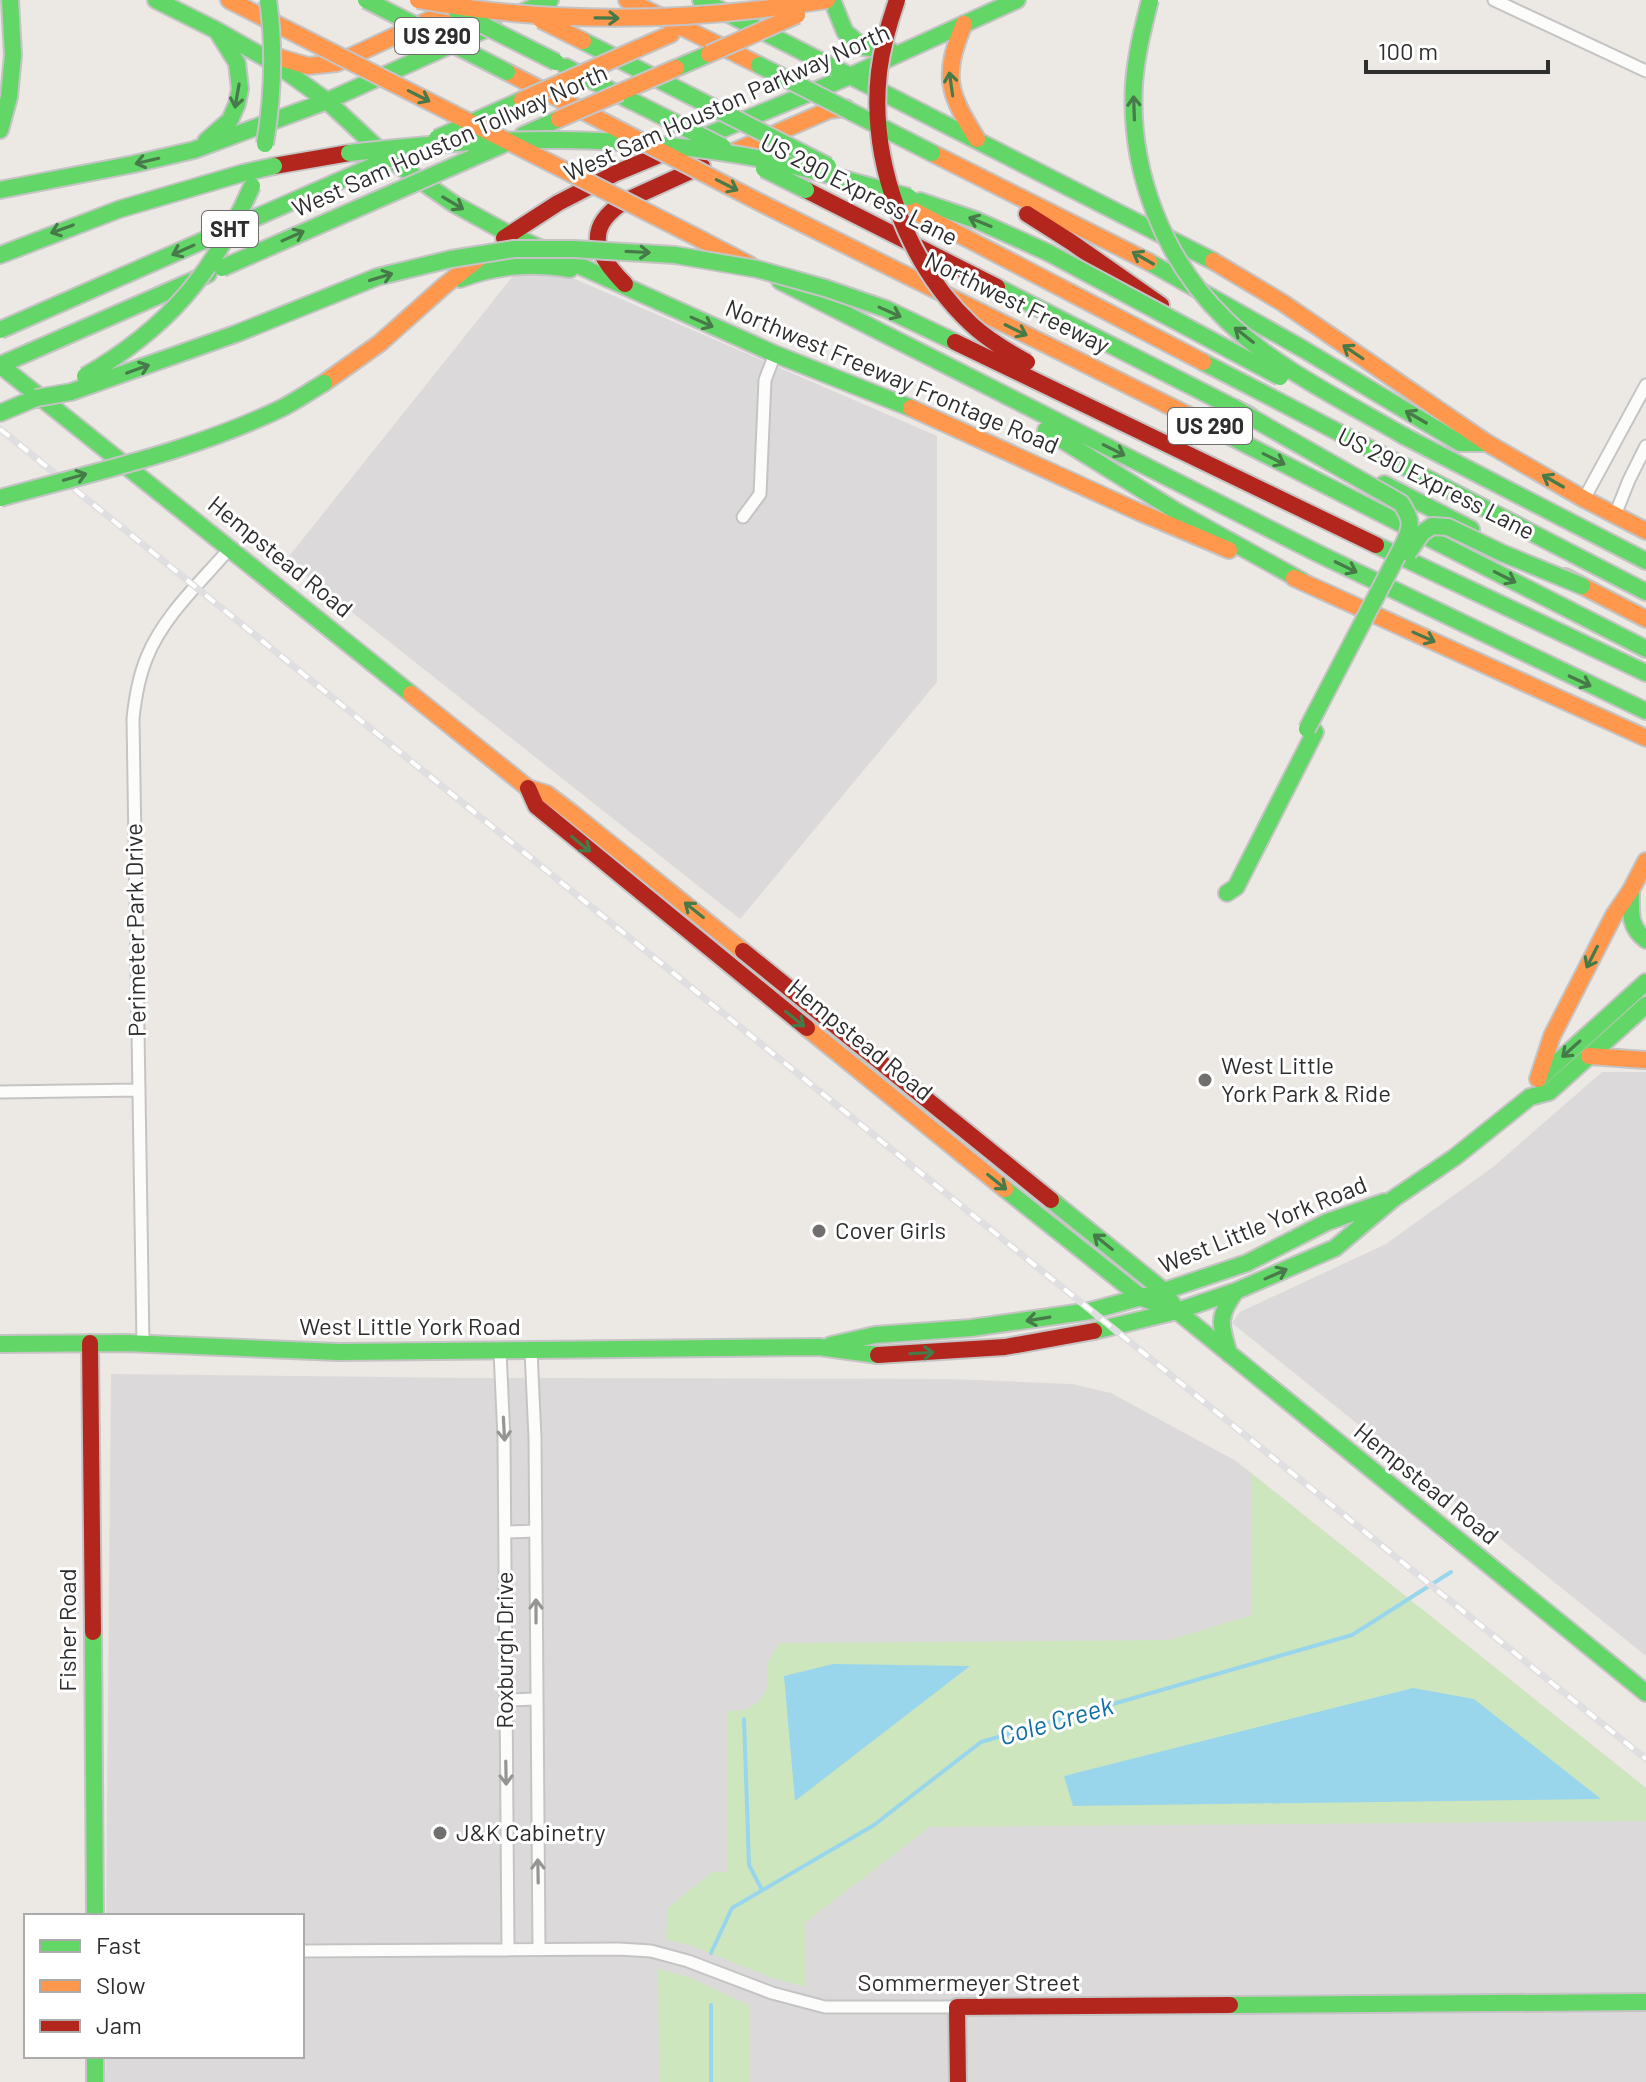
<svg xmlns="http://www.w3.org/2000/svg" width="1646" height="2082" viewBox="0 0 1646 2082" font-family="Barlow,sans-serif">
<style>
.industrial{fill:#dcd9db}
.green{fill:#cee6be}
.water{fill:#99d6ec}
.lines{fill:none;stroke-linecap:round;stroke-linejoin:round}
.stream{stroke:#99d6ec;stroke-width:4}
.street-casing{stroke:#c5c4c5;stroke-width:15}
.fast-casing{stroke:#c5c4c5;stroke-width:20}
.slow-casing{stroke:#c5c4c5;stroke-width:20}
.jam-casing{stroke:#c5c4c5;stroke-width:20}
.street{stroke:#fcfcfb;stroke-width:11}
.fast{stroke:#63d668;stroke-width:16}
.slow{stroke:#ff974d;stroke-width:16}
.jam{stroke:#b3261e;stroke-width:16}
.rail-casing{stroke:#dfdfe1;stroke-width:7}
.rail{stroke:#fff;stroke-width:4;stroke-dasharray:12;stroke-linecap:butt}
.fast-bridge-casing{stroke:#c5c4c5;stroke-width:20;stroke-linecap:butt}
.slow-bridge-casing{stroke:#c5c4c5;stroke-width:20;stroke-linecap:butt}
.jam-bridge-casing{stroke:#c5c4c5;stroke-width:20;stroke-linecap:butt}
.fast-bridge{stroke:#63d668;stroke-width:16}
.slow-bridge{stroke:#ff974d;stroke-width:16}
.jam-bridge{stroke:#b3261e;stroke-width:16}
.oneway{stroke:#467a48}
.oneway2{stroke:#959594}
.poi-dot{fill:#706f6e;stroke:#fff;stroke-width:3}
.labels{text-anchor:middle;stroke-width:6;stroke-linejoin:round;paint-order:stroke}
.shield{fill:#fff;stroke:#6d6d6d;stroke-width:2}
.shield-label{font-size:22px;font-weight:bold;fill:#2e2e2e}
.street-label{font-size:24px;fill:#2e2e2e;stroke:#fff}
.poi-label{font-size:24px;fill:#2e2e2e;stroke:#fff;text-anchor:start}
.water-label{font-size:26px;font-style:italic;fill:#0d6fa3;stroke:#fff}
</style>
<rect width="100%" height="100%" fill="#ece8e4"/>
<path class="industrial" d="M554,270l383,166v246l-197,237 -454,-359 231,-289z
M1602,1072h44v584l-414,-333 8,-11 146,-68 107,-77z
M111,1374l357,4 483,1 121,5 39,9 125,68 410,327v294h-1541l1,-26h196v-140h-196z"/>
<path class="green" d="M1251,1473l395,315v33l-716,6 -124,95v65l-34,-9 -82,-33 -24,-5 2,-32 44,-36h15v-161l19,-1 13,-9 8,-13v-24l12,-21 390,-3 83,-25z
M658,1969l31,8 60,28v77h-90z"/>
<path class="water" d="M833,1664l137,2 -175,135 -11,-125z
M1413,1688l61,11 127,100 -528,7 -9,-30z"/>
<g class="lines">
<path class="stream" d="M744,1719l5,146 13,25
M711,1953l21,-45 142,-83 107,-83 371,-107 99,-63
M711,2005v77"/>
<defs>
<path id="street" d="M1494,0l152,71
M1584,499l62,-114
M1615,515l14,-35 17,-34
M743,517l17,-23 5,-114 10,-26
M0,1092l139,-2
M143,1344l-10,-625c2,-20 6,-43 14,-62 17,-42 54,-75 83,-109
M500,1351l4,88 4,511
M531,1351l4,87 4,511
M505,1532l31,-1
M505,1700l31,-1
M302,1951l317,-2 32,2 37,10 84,32 53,14h132"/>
<path id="fast" d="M156,0l60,30 60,34 51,37 60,56 67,47 55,30 266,120 136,54
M701,0l512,261
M832,0l13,32 18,15 28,4
M525,11l25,-11
M583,41l98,50
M566,67l65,34
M676,68l33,-14
M486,116l36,-16
M0,130l9,-33 4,-42 -3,-55
M523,135l36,-16
M696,140l154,-64 167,-76
M206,141l24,-21 7,-16 3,-15 -3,-26 -20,-32
M0,190l134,-26 60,-14 133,-49 166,-75
M920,201l56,19 73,33
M0,255l120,-46 123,-36
M1149,262l154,87 157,94h27
M460,279c37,-14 71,-16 110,-10
M780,281l539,273 327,157
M997,287l253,129
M1203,362l443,230
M0,365l411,329
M0,365l208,-91
M0,413l36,-15
M1206,424l440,225
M1046,430l130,81 126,70
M1404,436l242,125
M1384,484l87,45
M1376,545l270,128
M1631,890c0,20 -3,37 15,50
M1227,893l9,-6 79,-155
M1540,1078l106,-96
M1005,1189l137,109 35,13
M1051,1200l113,91 13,20 469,382
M1094,1331l83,-20 59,-20 99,-43 58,-49 62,-42 75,-60 19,-5 97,-87
M0,1344l127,-1 211,9 481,-5 59,8
M831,1345l44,-10 96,-7 119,-17 74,-20 83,-28 80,-41 57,-20
M1229,1354c-9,-29 -12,-38 7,-63
M93,1632l2,284
M1230,2005l416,-3
M95,2056v26"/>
<path id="slow" d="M229,0l71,36
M627,0l132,65
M964,24c-22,53 -16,68 13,115
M639,48l32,-14
M271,55l37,11 29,-3 120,-56
M507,72l101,52
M731,153l98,-43 17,-2
M932,153l217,109
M884,195l319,167
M771,208l435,216
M704,241l46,24
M1213,261l70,42 204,140 97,56 62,32
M324,383l56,-40 64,-57 39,-31
M911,408l228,104 90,38
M1565,577l81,42
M1294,578l352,160
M411,694l117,94 19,6 25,19 171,138
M807,1028l198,161
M1589,1056l57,4
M1538,1079l14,-43 62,-121 17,-25 15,-29"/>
<path id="jam" d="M274,166l75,-13
M806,190l191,97
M1027,214l44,28 90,63
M504,238l54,-35 58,-30 55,-23
M625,284c-30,-30 -42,-56 0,-83l77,-35
M528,788l8,18 271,222
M743,951l308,249
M90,1343l3,289
M878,1355l127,-8 89,-16
M958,2082l-1,-75 273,-2"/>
</defs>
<use href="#street" class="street-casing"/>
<use href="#fast" class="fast-casing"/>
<use href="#slow" class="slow-casing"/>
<use href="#jam" class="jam-casing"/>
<use href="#street" class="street"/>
<use href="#fast" class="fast"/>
<use href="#slow" class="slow"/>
<use href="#jam" class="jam"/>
<defs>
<path id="rail" d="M0,429l1646,1330"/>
</defs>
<use href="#rail" class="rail-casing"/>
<use href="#rail" class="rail"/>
<defs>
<path id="fast-bridge" d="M366,0l141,72
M1150,0c-7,28 -14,55 -16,84 -5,87 29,175 92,236 51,49 118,81 178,116
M457,12l99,50
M759,65l173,88
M681,91l147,75
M632,101l91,46
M437,138l49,-22
M265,144c8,-48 10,-95 3,-144
M349,153c142,-17 278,-20 418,7 48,10 95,24 142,37
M764,169l42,21
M243,173l31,-7
M1049,253l231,124
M222,268l282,-124
M0,330l398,-175
M85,376c83,-48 128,-102 167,-190
M36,398l35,-6 167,-59 139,-56 74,-18 63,-10h60l101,6 82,14 68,19 61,21 69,33
M1233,407l168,96c11,17 11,22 3,40l-97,186
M0,498c94,-26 193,-47 282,-90 14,-7 28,-17 42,-25
M1408,553l14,-20 10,-7 16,1 54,26 80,33"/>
<path id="slow-bridge" d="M418,0c135,25 274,22 409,0
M541,20l42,21
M300,36l404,205
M709,54l88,-39
M522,100l117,-52
M559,119l117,-51
M608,124l163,84"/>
<path id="jam-bridge" d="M897,0c-8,23 -15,47 -18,72 -10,88 27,191 92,252 17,16 36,27 56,38
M955,342l421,203"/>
</defs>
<use href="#fast-bridge" class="fast-bridge-casing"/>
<use href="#slow-bridge" class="slow-bridge-casing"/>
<use href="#jam-bridge" class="jam-bridge-casing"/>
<use href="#fast-bridge" class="fast-bridge"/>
<use href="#slow-bridge" class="slow-bridge"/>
<use href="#jam-bridge" class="jam-bridge"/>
</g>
<defs><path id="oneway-shaft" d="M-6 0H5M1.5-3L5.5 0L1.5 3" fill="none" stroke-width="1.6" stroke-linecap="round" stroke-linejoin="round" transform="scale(2)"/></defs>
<g class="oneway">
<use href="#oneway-shaft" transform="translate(607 18) rotate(1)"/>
<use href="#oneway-shaft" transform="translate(951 84) rotate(-98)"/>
<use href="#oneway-shaft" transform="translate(237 96) rotate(100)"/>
<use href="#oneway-shaft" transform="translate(419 96) rotate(27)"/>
<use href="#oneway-shaft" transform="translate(1134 108) rotate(-92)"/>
<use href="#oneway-shaft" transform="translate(147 161) rotate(167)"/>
<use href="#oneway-shaft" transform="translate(727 185) rotate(27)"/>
<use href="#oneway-shaft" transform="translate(453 203) rotate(31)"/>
<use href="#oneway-shaft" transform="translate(980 222) rotate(-158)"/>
<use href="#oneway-shaft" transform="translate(62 229) rotate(160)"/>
<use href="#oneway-shaft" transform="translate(293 236) rotate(-24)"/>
<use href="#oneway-shaft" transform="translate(183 250) rotate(156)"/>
<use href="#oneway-shaft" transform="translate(638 252) rotate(3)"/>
<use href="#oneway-shaft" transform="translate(1143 258) rotate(-150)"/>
<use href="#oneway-shaft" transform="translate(381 277) rotate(-17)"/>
<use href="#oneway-shaft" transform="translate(890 312) rotate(24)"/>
<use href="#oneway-shaft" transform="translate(702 322) rotate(24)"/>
<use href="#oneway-shaft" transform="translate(1016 330) rotate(26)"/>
<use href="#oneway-shaft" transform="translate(1244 335) rotate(-142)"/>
<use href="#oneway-shaft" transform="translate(1353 352) rotate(-146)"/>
<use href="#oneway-shaft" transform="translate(138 369) rotate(-20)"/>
<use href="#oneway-shaft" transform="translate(1416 417) rotate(-150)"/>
<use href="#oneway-shaft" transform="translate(1114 450) rotate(27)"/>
<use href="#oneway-shaft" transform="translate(1274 459) rotate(27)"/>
<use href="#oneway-shaft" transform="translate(75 477) rotate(-16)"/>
<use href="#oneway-shaft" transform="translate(1553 481) rotate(-150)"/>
<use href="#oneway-shaft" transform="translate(1346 567) rotate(26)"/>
<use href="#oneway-shaft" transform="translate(1505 577) rotate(27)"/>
<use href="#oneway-shaft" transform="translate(1424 637) rotate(24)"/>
<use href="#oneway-shaft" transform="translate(1580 681) rotate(25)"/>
<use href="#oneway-shaft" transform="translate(581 844) rotate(39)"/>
<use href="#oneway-shaft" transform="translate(694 910) rotate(-141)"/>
<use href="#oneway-shaft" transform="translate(1592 957) rotate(117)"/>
<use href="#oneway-shaft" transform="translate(795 1019) rotate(39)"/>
<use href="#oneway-shaft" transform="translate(1571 1049) rotate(138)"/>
<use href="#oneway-shaft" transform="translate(997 1182) rotate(39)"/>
<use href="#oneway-shaft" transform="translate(1103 1242) rotate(-141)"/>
<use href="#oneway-shaft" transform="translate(1276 1274) rotate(-24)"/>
<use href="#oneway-shaft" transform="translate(1038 1319) rotate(171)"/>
<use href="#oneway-shaft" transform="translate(922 1353) rotate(-3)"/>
</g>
<g class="oneway2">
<use href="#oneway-shaft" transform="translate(504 1429) rotate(87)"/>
<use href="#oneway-shaft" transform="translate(536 1611) rotate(-90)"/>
<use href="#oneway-shaft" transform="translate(506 1773) rotate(89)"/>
<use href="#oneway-shaft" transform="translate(538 1871) rotate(-91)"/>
</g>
<g class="poi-dot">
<circle cx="1205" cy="1080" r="8"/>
<circle cx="819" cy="1231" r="8"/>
<circle cx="440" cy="1833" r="8"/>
</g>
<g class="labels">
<g class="shield">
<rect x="395" y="18" width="84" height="36" rx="6"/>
<rect x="202" y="211" width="56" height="36" rx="6"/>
<rect x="1168" y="408" width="84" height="36" rx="6"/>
</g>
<g class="shield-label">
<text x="437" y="44">US 290</text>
<text x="230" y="237">SHT</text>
<text x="1210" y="434">US 290</text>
</g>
<g class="street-label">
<text transform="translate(727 103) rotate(-24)" y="8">West Sam Houston Parkway North</text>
<text transform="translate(450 141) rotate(-24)" y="8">West Sam Houston Tollway North</text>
<text transform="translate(859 190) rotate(27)" y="8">US 290 Express Lane</text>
<text transform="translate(1017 303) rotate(26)" y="8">Northwest Freeway</text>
<text transform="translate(892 377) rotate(23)" y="8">Northwest Freeway Frontage Road</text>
<text transform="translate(1436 484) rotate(27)" y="8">US 290 Express Lane</text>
<text transform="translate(280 557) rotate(39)" y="8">Hempstead Road</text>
<text transform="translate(136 930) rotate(-91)" y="8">Perimeter Park Drive</text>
<text transform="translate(860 1040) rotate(39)" y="8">Hempstead Road</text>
<text transform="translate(1263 1225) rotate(-22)" y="8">West Little York Road</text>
<text x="410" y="1335">West Little York Road</text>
<text transform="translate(1426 1484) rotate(39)" y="8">Hempstead Road</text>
<text transform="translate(68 1630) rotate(-90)" y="8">Fisher Road</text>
<text transform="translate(505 1650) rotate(-90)" y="8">Roxburgh Drive</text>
<text x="969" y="1991">Sommermeyer Street</text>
</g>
<g class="poi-label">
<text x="1221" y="1074">West Little<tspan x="1221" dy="28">York Park &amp; Ride</tspan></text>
<text x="835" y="1239">Cover Girls</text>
<text x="456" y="1841">J&amp;K Cabinetry</text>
</g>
<g class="water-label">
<text transform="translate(1056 1721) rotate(-16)" y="9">Cole Creek</text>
</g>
</g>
<rect x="24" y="1914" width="280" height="144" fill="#ffffff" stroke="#ababab" stroke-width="2"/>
<rect x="40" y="1940" width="40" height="12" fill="#63d668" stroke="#ababab" stroke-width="2"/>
<text x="96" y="1954" font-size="24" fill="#2e2e2e">Fast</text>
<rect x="40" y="1980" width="40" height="12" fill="#ff974d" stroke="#ababab" stroke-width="2"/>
<text x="96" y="1994" font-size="24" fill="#2e2e2e">Slow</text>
<rect x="40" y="2020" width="40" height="12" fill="#b3261e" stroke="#ababab" stroke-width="2"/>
<text x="96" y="2034" font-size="24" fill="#2e2e2e">Jam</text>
<path d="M1366 60v12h182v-12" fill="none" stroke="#2e2e2e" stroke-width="4"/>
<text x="1378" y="60" font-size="24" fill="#2e2e2e" stroke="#ffffff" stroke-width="6" paint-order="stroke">100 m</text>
</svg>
